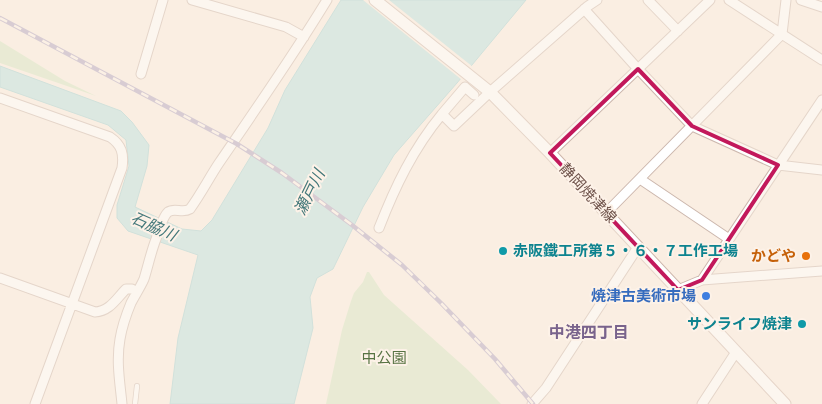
<svg xmlns="http://www.w3.org/2000/svg" width="822" height="404" viewBox="0 0 822 404" font-family="Lato,'Noto Sans JP',sans-serif">
<style>
.green{fill:#d5e5c3}
.water{fill:#b9e0e1;stroke:#a0d0d2}
.pier{fill:#faeee2}
.lines{fill:none;stroke-linecap:round;stroke-linejoin:round}
.service-casing{stroke:#ccb7ad;stroke-width:6}
.minor-casing{stroke:#ccb7ad;stroke-width:11}
.secondary-casing{stroke:#ceb6ab;stroke-width:13}
.service{stroke:#fff;stroke-width:4.5}
.minor{stroke:#fff;stroke-width:9}
.secondary{stroke:#fff;stroke-width:11}
.rail-casing{stroke:#afa3c1;stroke-width:4.5}
.rail{stroke:#fdf2e8;stroke-width:2.5;stroke-dasharray:8;stroke-linecap:butt}
.marked{fill:none;stroke:#c2185b;stroke-width:4;stroke-linejoin:round}
.culture-dot{fill:#0f9aa8;stroke:#fdf2e8;stroke-width:2}
.food-dot{fill:#e8710a;stroke:#fdf2e8;stroke-width:2}
.shop-dot{fill:#3f7fe0;stroke:#fdf2e8;stroke-width:2}
.labels{text-anchor:middle;stroke-width:4;stroke-linejoin:round;paint-order:stroke}
.street-label{font-size:15px;fill:#6f534b;stroke:#fdf2e8}
.culture-label{font-size:15px;font-weight:bold;fill:#0d838f;stroke:#fdf2e8;text-anchor:start}
.food-label{font-size:15px;font-weight:bold;fill:#c56008;stroke:#fdf2e8;text-anchor:end}
.shop-label{font-size:15px;font-weight:bold;fill:#366cbe;stroke:#fdf2e8;text-anchor:end}
.park-label{font-size:15px;fill:#587444;stroke:#fdf2e8}
.water-label{font-size:16px;font-style:italic;fill:#44787a;stroke:#fdf2e8}
.neighbourhood-label{font-size:16px;font-weight:bold;fill:#79638c;stroke:#fdf2e8}
</style>
<rect width="100%" height="100%" fill="#faeee2"/>
<path class="green" d="M0,41l65,40 31,15 -96,-33z
M367,272h2l15,23 84,75 33,34h-175l16,-74 9,-29 3,-8 9,-11z"/>
<path class="water" d="M341,0h185l-69,83 -63,72 -31,52 -30,62 -16,9 -7,19 3,31 -19,76h-124l8,-66 20,-83 -70,-24 -11,-13v-13l12,-39 -3,-26 -18,-15 -108,-38v-21l121,45 11,11 17,23 -2,21 -12,41 47,22 19,2 11,-11 56,-92 17,-38z"/>
<path class="pier" d="M363,0h26l84,67 -11,13z"/>
<g class="lines">
<defs>
<path id="service" d="M135,404l2,-18"/>
<path id="minor" d="M192,0l94,27 18,10
M648,0l30,31
M729,0l93,60
M801,0l21,7
M584,9l54,60 54,57 86,39 44,5
M141,74l22,-74
M0,98l110,39c12,8 14,17 12,31l-87,236
M442,114l23,-27 9,8
M550,153l160,-153
M640,179l89,60
M606,213l176,-179 4,-34
M379,228c16,-41 34,-79 63,-114l12,12 36,-34 98,-86 9,-6
M0,278l95,34c15,-1 21,-13 31,-23h6l5,3
M702,280l120,-180
M678,290l24,-10 120,-9
M122,404c-2,-21 -6,-43 -2,-65 2,-12 6,-24 11,-36 4,-8 9,-15 13,-24 4,-13 7,-27 12,-40 2,-6 7,-23 12,-27 7,-5 14,2 22,-3 11,-15 19,-31 29,-46 37,-54 74,-107 108,-163
M532,404l14,-16 92,-141
M702,404l34,-52"/>
<path id="secondary" d="M375,0l115,92 60,61 235,251"/>
</defs>
<use href="#service" class="service-casing"/>
<use href="#minor" class="minor-casing"/>
<use href="#secondary" class="secondary-casing"/>
<use href="#service" class="service"/>
<use href="#minor" class="minor"/>
<use href="#secondary" class="secondary"/>
<defs>
<path id="rail" d="M0,18l237,126 45,29 70,52 50,40 39,38 54,56 38,45"/>
</defs>
<use href="#rail" class="rail-casing"/>
<use href="#rail" class="rail"/>
</g>
<path d="M0 0H822V404H0ZM638,69l54,57 86,39 -76,115 -24,10 -128,-137z" fill="#faeee2" fill-opacity=".55" fill-rule="evenodd"/>
<path class="marked" d="M638,69l54,57 86,39 -76,115 -24,10 -128,-137z"/>
<g class="culture-dot">
<circle cx="503" cy="251" r="5"/>
<circle cx="802" cy="324" r="5"/>
</g>
<circle class="food-dot" cx="806" cy="256" r="5"/>
<circle class="shop-dot" cx="706" cy="296" r="5"/>
<g class="labels">
<g class="street-label">
<text transform="translate(588 193) rotate(47)" y="5">静岡焼津線</text>
</g>
<g class="culture-label">
<text x="513" y="256">赤阪鐵工所第５・６・７工作工場</text>
<text x="792" y="329" text-anchor="end">サンライフ焼津</text>
</g>
<g class="food-label">
<text x="796" y="261">かどや</text>
</g>
<g class="shop-label">
<text x="696" y="301">焼津古美術市場</text>
</g>
<g class="park-label">
<text x="384" y="363">中公園</text>
</g>
<g class="water-label">
<text transform="translate(309 192) rotate(-64)" y="6">瀬戸川</text>
<text transform="translate(154 226) rotate(24)" y="6">石脇川</text>
</g>
<g class="neighbourhood-label">
<text x="589" y="338">中港四丁目</text>
</g>
</g>
</svg>
